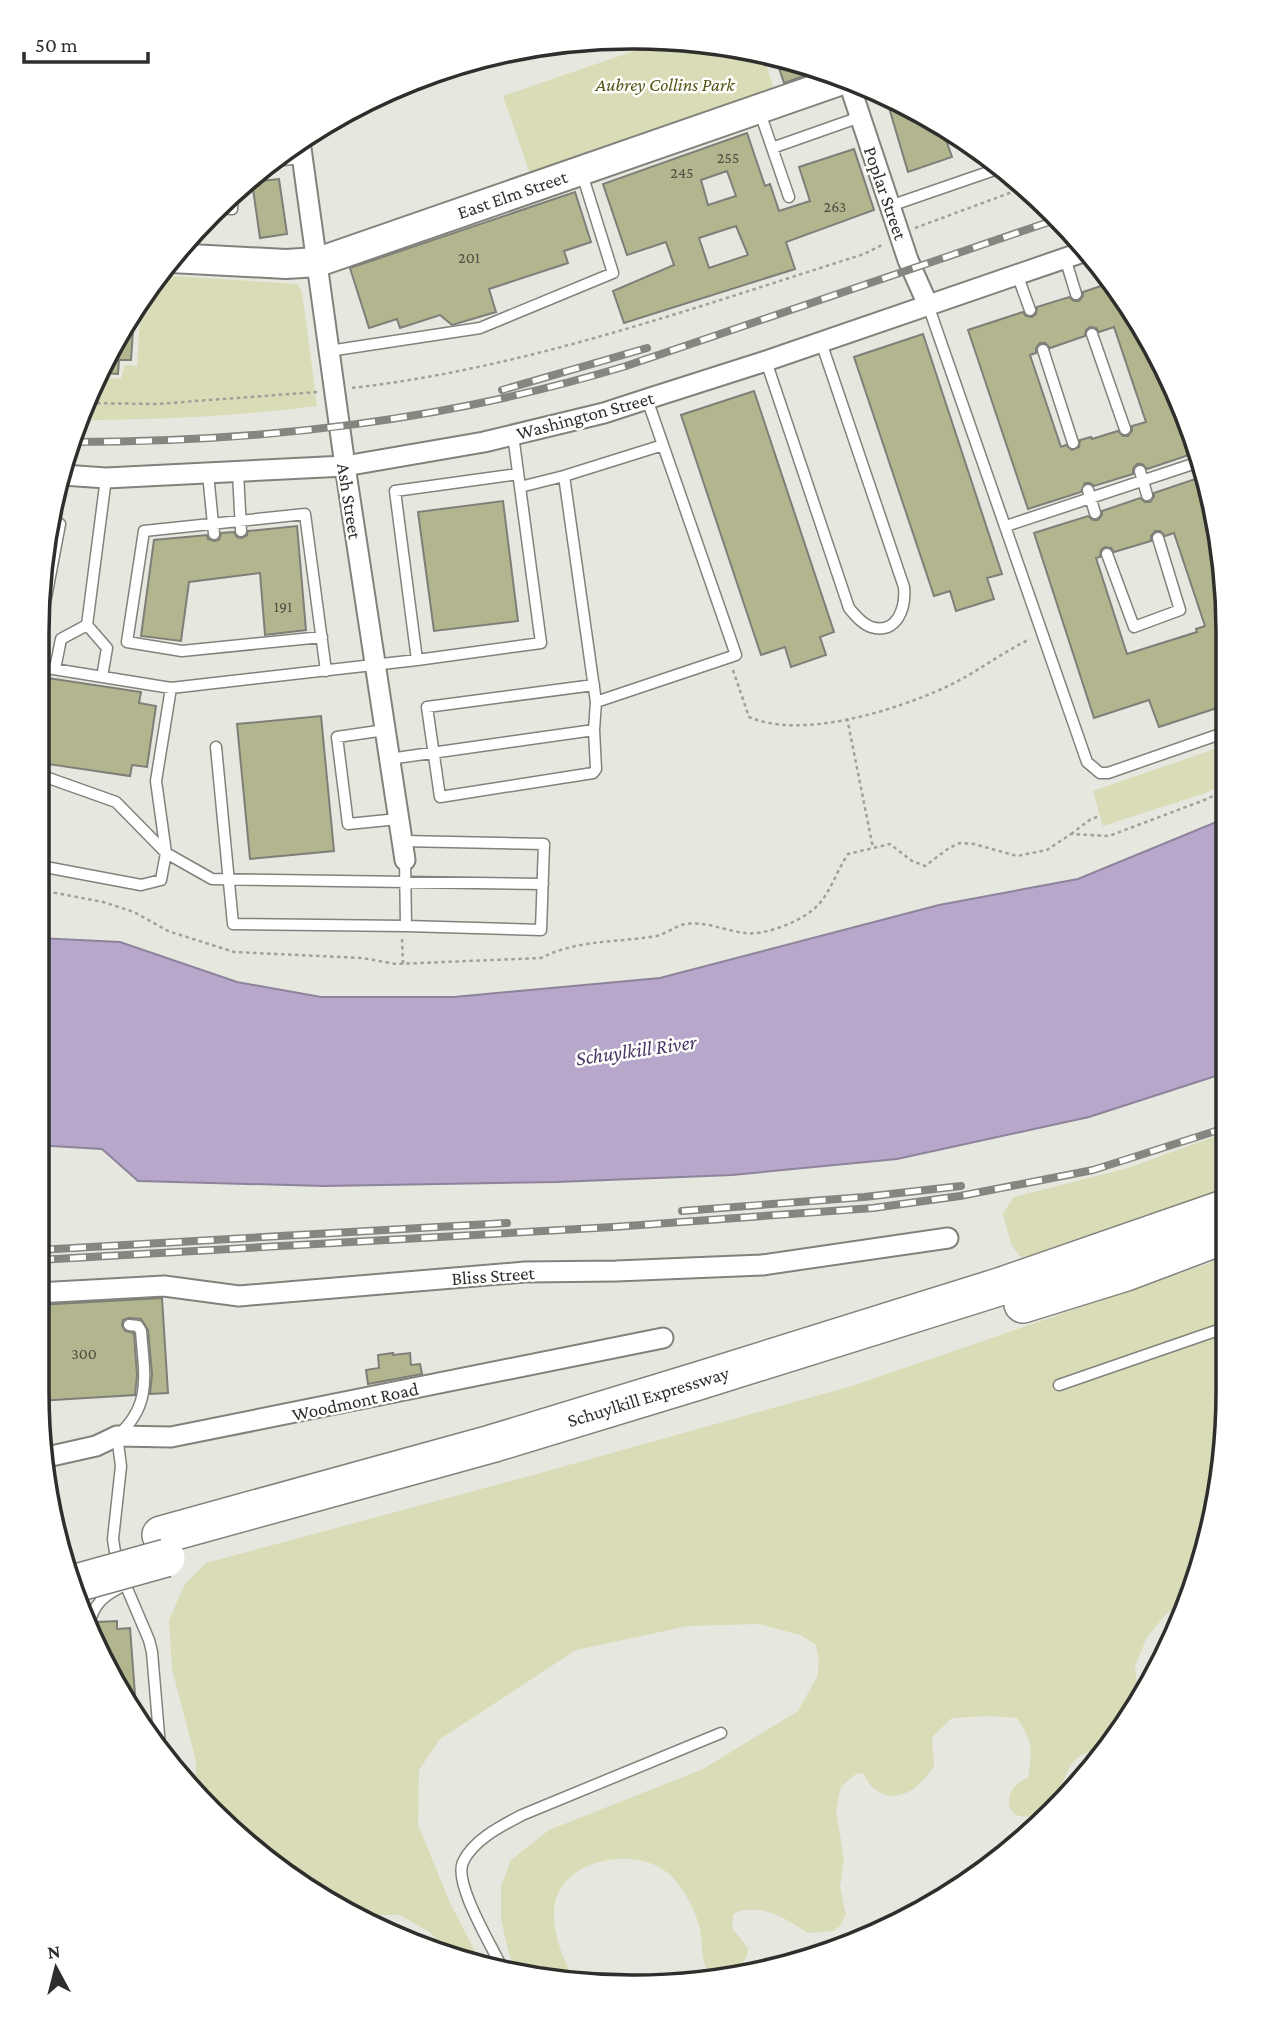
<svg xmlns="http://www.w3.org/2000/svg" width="1265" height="2024" viewBox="0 0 1265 2024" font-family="'Crimson Pro',serif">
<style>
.green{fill:#d9dcb6}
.water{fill:#b6a7cb;stroke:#8d839b;stroke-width:2}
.building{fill:#b3b58e;stroke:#7e7f78;stroke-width:2;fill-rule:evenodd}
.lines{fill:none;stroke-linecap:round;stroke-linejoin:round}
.service-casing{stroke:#82827c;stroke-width:13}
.minor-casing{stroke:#82827c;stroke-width:23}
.secondary-casing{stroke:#82827c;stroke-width:32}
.motorway-casing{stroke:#82827c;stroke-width:40}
.path{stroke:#a0a19b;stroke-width:2.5;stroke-dasharray:3.5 3.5;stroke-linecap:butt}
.service{stroke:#fff;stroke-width:10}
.minor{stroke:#fff;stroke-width:19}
.secondary{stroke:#fff;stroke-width:28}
.motorway{stroke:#fff;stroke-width:37}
.rail-casing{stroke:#858680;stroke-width:8}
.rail{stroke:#fffffe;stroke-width:5;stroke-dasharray:16;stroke-linecap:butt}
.motorway-bridge-casing{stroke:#82827c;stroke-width:40;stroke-linecap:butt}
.motorway-bridge{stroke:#fff;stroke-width:37}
.labels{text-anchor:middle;stroke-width:5;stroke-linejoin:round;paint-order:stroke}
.number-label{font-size:16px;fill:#4f5044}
.park-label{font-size:19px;font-style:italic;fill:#545516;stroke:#fffffe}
.street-label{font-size:19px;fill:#2e2f2c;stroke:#fffffe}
.water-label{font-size:21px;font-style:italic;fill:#4b3565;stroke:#fffffe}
.rim{fill:none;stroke:#2e2f2c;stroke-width:3.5}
</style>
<rect width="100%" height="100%" fill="#e6e7df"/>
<path class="green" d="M672,38l90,15 12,36 -244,85 -27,-78z
M157,275l140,9 5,7 15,115c-80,10 -159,14 -239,14l4,-16 16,-27 23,2 4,-14 12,1 4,-63z
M1226,745v36l-18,11 -105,34 -10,-35z
M1225,1133l-1,56 -187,67 -17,1 -9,-13 -8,-30 11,-17 114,-29z
M1224,1258l-1,211 -35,132 -21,12 -20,24 -12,29 3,31 -33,57 -4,4 -6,-7c-29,3 -27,30 -43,50 -3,4 -5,9 -10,11 -39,19 -43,-25 -14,-34 4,-27 6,-36 -11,-60l-28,-2 -37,2 -20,19 2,30c-7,8 -15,19 -24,24 -19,11 -39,2 -46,-17l-7,-1 -16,14 -5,22 8,51 -4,27 6,27 -6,12 -7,5 -26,2c-19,-14 -50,-32 -74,-19l-1,14 16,20 -1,8 -7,10 1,5 -31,3c-10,-13 -7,-29 -10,-45 -4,-18 -18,-44 -32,-56 -34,-29 -113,-13 -114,38 -1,26 10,49 21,71l-58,-11 -8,-17 -8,-35v-33l10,-26 38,-30 154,-61 95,-58 19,-34 2,-16 -3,-16 -15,-10 -43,-11 -70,2 -112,24 -136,89 -21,31 -1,55 32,78 31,60 -31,-6 -20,-25 -30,-17h-18l-4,7 -108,-58 -75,-80 1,-23 -24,-92 -3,-49 16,-36 21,-21 327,-88 319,-89z"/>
<path class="water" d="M1226,818l-1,255 -136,44 -192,42 -165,16 -175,7 -233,4 -186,-5 -36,-32 -51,-3 -13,-6 1,-202 81,4 117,40 84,15h133l206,-19 279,-73 139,-26z"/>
<path class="building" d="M799,62l22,8 -37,13 -5,-15z
M885,94l11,4 45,28 11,31 -44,15z
M747,133l18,53 5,-2 9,27 31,-10 -11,-34 55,-18 20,61 -88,32 9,27 -171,54 -11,-32 61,-26 -8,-23 -39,13 -24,-71zM727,171l9,25 -28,9 -7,-25zM736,226l12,29 -39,13 -10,-30z
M279,179l8,55 -27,4 -8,-56z
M575,192l16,50 -27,9 4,12 -79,26 7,23 -44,13 -12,-10 -40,13 -3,-9 -28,9 -19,-60z
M1113,282l54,87 31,83 -51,17 -5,-5h-5l-4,5v5l-39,12 -4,-3h-5l-4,9 -53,17 -60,-179 55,-18 3,4 6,1 4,-3 1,-7 32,-10 5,4h5l4,-5v-4zM1090,327l6,1 3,4 15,-5 32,95 -14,4v5l-4,5h-5l-5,-5 -26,8 -1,-2 -11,3 -1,7 -7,3 -6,-5 -5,2 -31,-92 6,-2v-5l4,-5h5l5,5 35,-12 1,-6z
M134,315l-3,45h-12l-1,14 -17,-1z
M923,334l79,240 -15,4 7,21 -38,12 -6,-20 -16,5 -80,-239z
M754,391l80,241 -14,5 6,18 -35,12 -6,-20 -24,8 -80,-240z
M1207,475l20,118v79l-10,3 9,30 -67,22 -10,-27 -55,18 -60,-185 54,-17 5,4h5l4,-5v-4l38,-13 5,4h5l4,-5v-4zM1155,531h5l5,5 9,-3 31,93 -9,3 1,3 -70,22 -31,-96 4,-1 1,-7 4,-3 6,1 3,4 37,-11v-5z
M503,501l15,120 -84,10 -16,-119z
M297,526l9,104 -41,5 -5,-62 -71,9 -8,59 -40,-5 13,-96 53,-5 1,4 6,2 5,-1 2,-7 13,-1 3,5 5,1 5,-3 1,-4z
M41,677l100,15 -2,11 17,3 -9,61 -15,-2 -2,11 -89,-13z
M321,716l13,135 -84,8 -13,-135z
M162,1298l6,95 -18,1 2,-20 -4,-44 -7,-11 -12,-1 -6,2 -1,5 3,6 9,2 3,42 -2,20 -97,6 -1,-96z
M393,1353v2l17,-2 1,12 9,-1 2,10 -54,10 -2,-14 13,-2 -1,-13z
M117,1621v8l13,-1 7,93 -45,-91 5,-8z"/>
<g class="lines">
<defs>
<path id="service" d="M759,110l30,87
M772,148l88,-31
M273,161l29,-3
M890,206l113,-39
M218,208l14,1 1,-17
M1065,258l11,36
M1017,274l13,36
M928,305l159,457 13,11h8l118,-41
M1092,334l33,95
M1043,350l30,93
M329,351l151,-23 133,-55 -31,-99
M766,361l83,247c6,7 13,16 22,19 26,8 35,-19 33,-40l-83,-245
M647,399l89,256 -140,47 -32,-226 99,-31
M513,435l28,208 -124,17 -22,-169 123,-17
M1140,471l7,24
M238,472l3,59
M208,474l6,60
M520,487l44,-11
M1088,490l7,23
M1006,526l196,-65
M1107,554l27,73 46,-17 -22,-72
M41,624l19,-100h-10
M87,625l20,23 -5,29
M322,637l-140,14 -55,-9 17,-111 161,-17 21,157
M41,667l130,21 246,-28
M55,669l6,-30 26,-14 19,-147
M594,685l-167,22 13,90 153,-24 3,-4 -2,-39 2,-28
M385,730l-48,7 11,87 50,-5
M216,747l17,177 173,2
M389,759l205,-29
M40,775l76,27 50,51 46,26 331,5
M402,841l142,3 -3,86 -135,-4 -1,-66
M40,866l101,19 20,-5 5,-27 -10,-72 15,-93
M1059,1385l165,-57
M117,1565l-4,-26 8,-73 -4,-30c36,-31 27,-63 24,-105l-3,-5 -9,-1
M123,1579l26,61 3,12 8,95
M89,1623c6,-19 13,-26 30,-35
M502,1968c-10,-22 -49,-85 -39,-106 10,-22 38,-36 59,-47l199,-82"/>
<path id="minor" d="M848,80l60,180 20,45
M300,141l45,325 60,394
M63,475l43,3 239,-12 139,-24 120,-29 43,-14 119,-38 320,-110
M37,1293l127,-7 75,10 286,-24 91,-1 146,-6 186,-27
M47,1457l49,-11 21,-10 54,1 492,-99"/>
<path id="secondary" d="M171,258l115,6 32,-2 527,-183"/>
<path id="motorway" d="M1023,1304l103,-32 98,-37
M161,1535l330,-91 207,-63 304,-95 222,-77"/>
</defs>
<use href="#service" class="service-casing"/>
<use href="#minor" class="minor-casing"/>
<use href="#secondary" class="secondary-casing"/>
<use href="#motorway" class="motorway-casing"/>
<path class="path" d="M915,228l108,-40
M352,388c175,-20 344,-81 512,-134l20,-10
M83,403l73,1 161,-12
M733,670l16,47c53,23 147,-7 197,-30 30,-14 55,-34 84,-48
M847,718l26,130
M1071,834l20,-15 9,-3
M40,890l63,12 31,10 34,19 66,21 128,6 34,6 145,-6c38,-19 75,-15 115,-22 11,-2 20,-11 30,-12 20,-3 40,7 59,9 17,3 51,-10 65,-21 19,-13 25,-39 38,-58l42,-10 22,17 13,5 24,-18 11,-5 14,1 43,12 30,-6 24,-16 38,2 98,-37 19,-10
M402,939l1,25"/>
<use href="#service" class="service"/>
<use href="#minor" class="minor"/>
<use href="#secondary" class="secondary"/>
<use href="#motorway" class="motorway"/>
<defs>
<path id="rail" d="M502,390l145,-42
M72,442c190,0 372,-21 554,-76l429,-146
M682,1211l182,-14 97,-11
M38,1250l469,-27
M38,1260l575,-33 260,-19 87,-12 133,-26 132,-42"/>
</defs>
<use href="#rail" class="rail-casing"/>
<use href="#rail" class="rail"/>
<defs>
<path id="motorway-bridge" d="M69,1585l97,-27"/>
</defs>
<use href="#motorway-bridge" class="motorway-bridge-casing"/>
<use href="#motorway-bridge" class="motorway-bridge"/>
</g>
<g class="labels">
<g class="number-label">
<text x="728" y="163">255</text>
<text x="682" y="178">245</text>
<text x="835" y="212">263</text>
<text x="469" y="263">201</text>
<text x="283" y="612">191</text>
<text x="84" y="1359">300</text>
</g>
<g class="park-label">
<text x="665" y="91">Aubrey Collins Park</text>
</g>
<g class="street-label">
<text transform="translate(886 193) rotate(71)" y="7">Poplar Street</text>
<text transform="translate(512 194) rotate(-19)" y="7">East Elm Street</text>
<text transform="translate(585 415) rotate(-15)" y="7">Washington Street</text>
<text transform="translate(350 501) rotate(81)" y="7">Ash Street</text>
<text transform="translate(493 1275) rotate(-4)" y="7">Bliss Street</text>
<text transform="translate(648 1396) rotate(-17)" y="7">Schuylkill Expressway</text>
<text transform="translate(355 1401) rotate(-12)" y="7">Woodmont Road</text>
</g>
<g class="water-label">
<text transform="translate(636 1050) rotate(-8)" y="7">Schuylkill River</text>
</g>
</g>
<path d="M0 0H1265V2024H0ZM632 49H633A583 583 0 0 1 1216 632V1392A583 583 0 0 1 633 1975H632A583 583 0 0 1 49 1392V632A583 583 0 0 1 632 49Z" fill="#fffffe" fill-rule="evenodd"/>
<path class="rim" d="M632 49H633A583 583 0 0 1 1216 632V1392A583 583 0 0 1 633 1975H632A583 583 0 0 1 49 1392V632A583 583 0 0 1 632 49Z"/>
<g transform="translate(56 1968) rotate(353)" stroke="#fffffe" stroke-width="5" paint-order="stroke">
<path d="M0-5L12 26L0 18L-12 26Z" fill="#2e2f2c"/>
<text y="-10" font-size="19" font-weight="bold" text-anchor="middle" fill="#2e2f2c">N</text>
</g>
<path d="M24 52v10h124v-10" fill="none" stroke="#2e2f2c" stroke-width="3.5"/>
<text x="35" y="52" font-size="21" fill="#2e2f2c" stroke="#fffffe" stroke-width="5" paint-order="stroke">50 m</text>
</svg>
